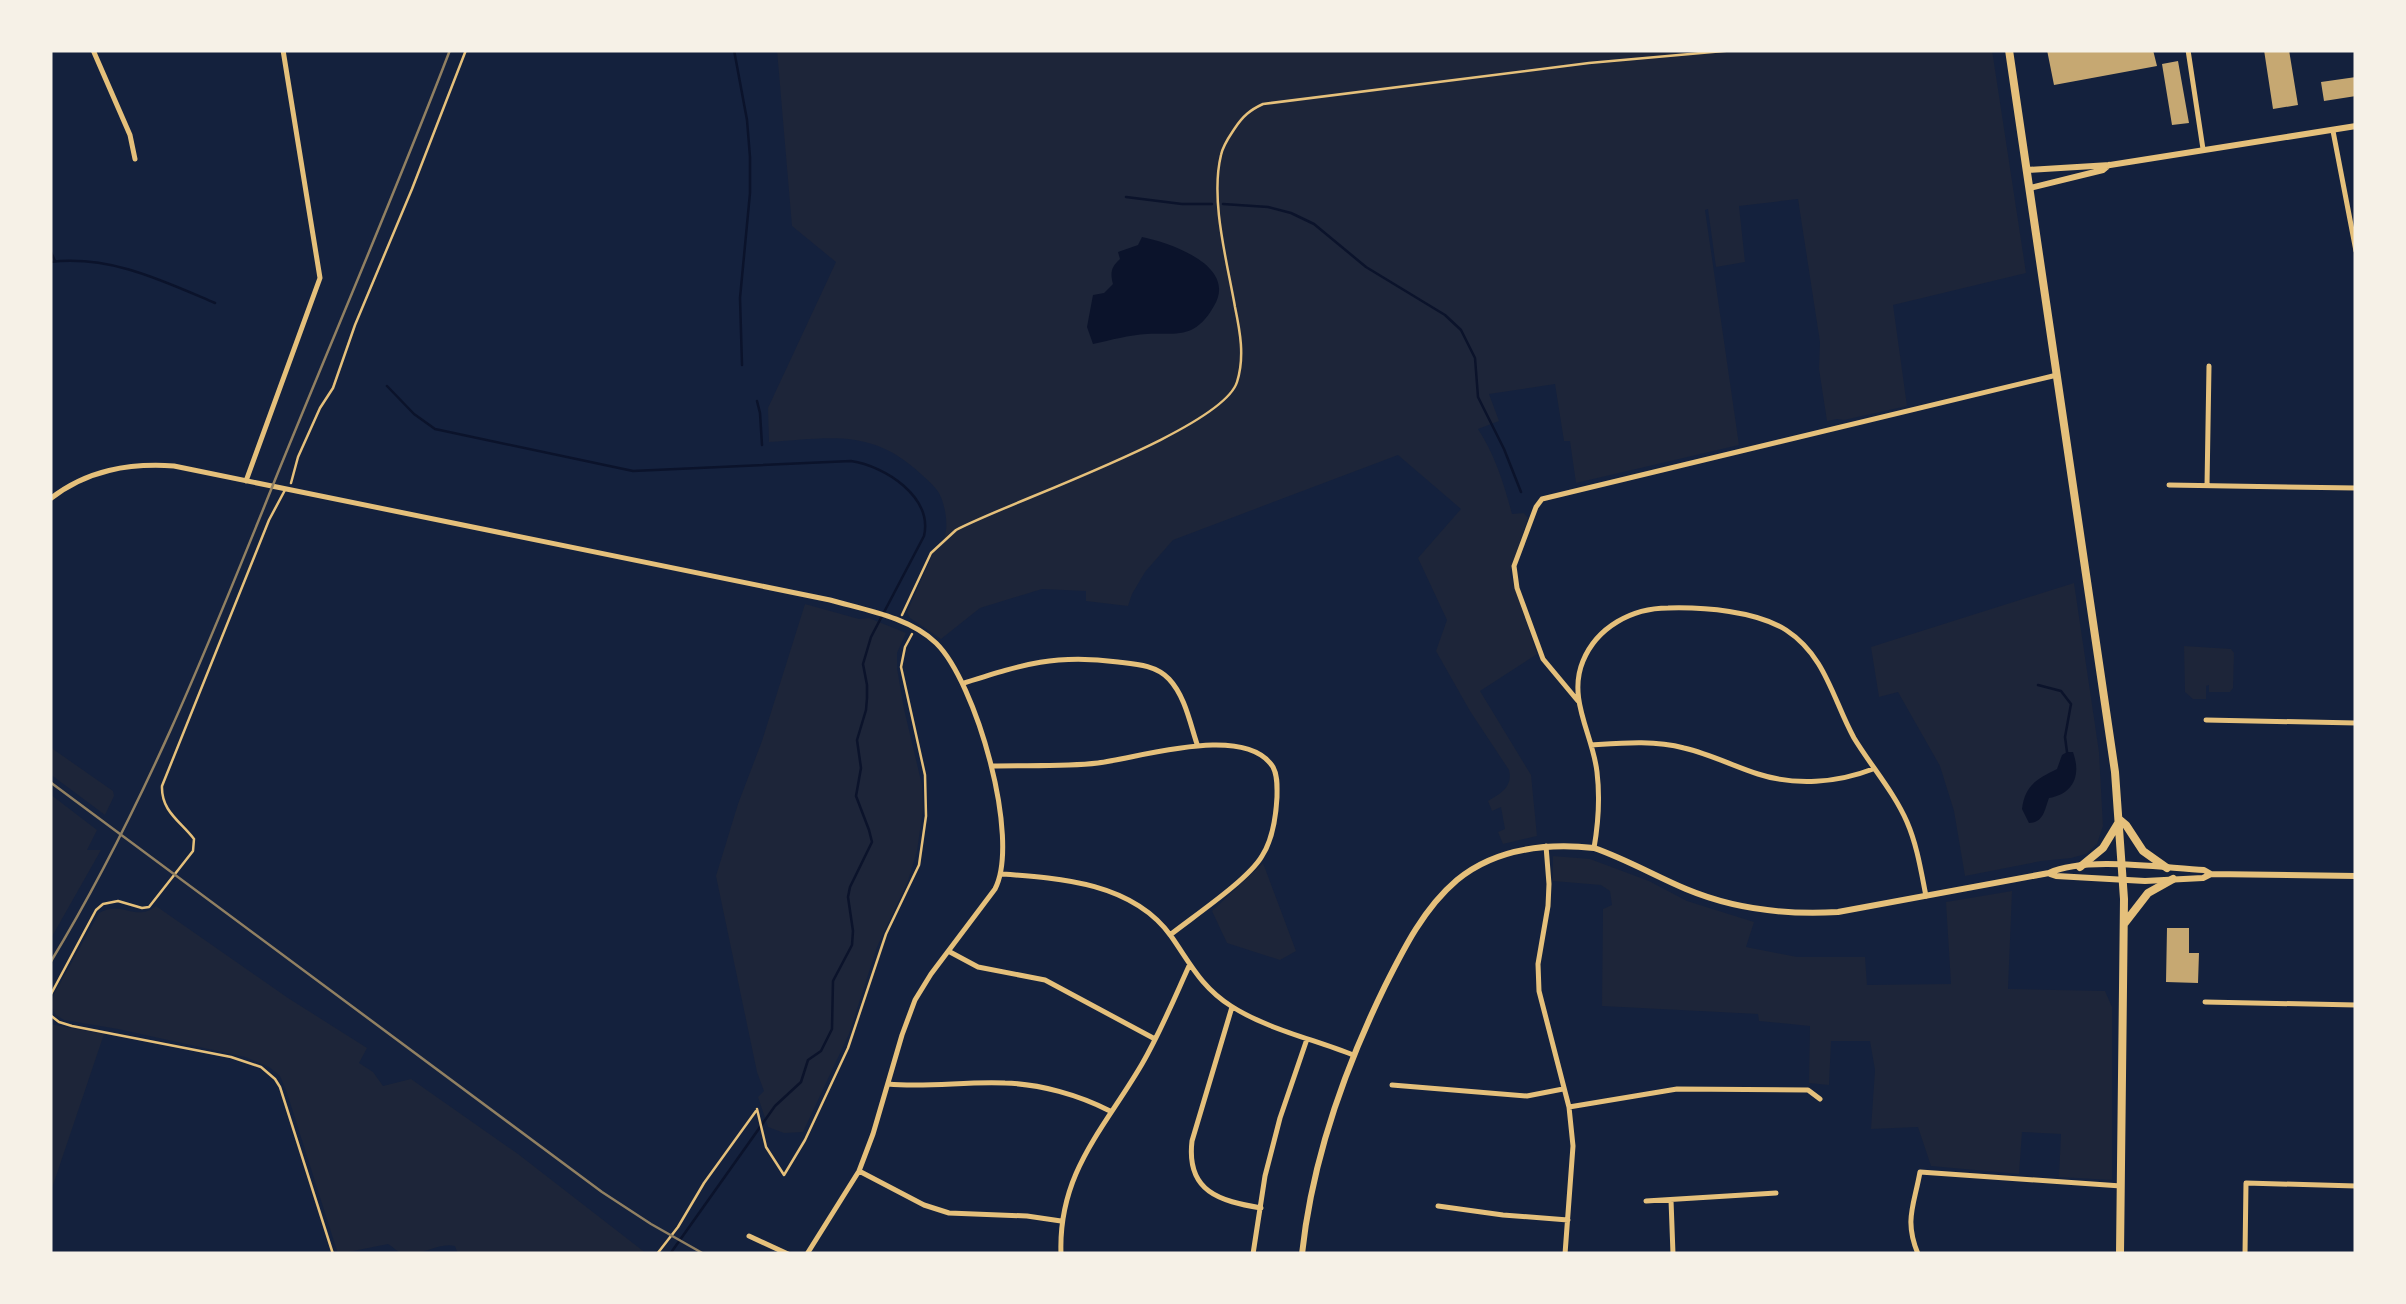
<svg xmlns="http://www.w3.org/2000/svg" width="2406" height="1304" viewBox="0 0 2406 1304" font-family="'DejaVu Sans',sans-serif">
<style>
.green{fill:#1d2539}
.water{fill:#0b132b}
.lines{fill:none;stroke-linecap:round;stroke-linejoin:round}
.stream{stroke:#0b132b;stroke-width:2.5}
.building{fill:#c6a872}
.path{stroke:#e5c07b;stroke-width:2.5}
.service{stroke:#e5c07b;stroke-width:2.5}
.minor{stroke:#e5c07b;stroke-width:5}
.tertiary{stroke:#e5c07b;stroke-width:6}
.secondary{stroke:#e5c07b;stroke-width:8}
.rail{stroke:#918062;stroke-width:2.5}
</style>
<rect width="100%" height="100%" fill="#14213d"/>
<path class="green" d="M777,50h1215l34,223 -133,32 14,101 -63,14 -7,-1 -10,2 -8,-52 1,-27 -22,-143 -59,7 6,56 -29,5 -8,-58 -3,1 34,235 -163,38 -6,-42h-6l-9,-57 -66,10 10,27 -21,8c17,26 26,55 34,85l12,-1 4,5 -18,55 27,81 -57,37 51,84 6,61 -34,8 -5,-12 7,-3 -4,-22 -9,4 -4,-10c13,-8 25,-14 21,-31l-39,-59 -34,-60 11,-31 -29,-62 43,-49 -63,-54 -225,85 -28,32 -13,22 -4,12 -42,-5v-10l-44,-2 -62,19 -39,31 -31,-21 -3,-6 26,-59c14,-12 15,-25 12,-42 -4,-20 -9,-23 -24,-37 -49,-46 -90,-36 -152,-32l-1,-34 68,-146 -44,-36z
M2074,583l25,169 4,74 -6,18 -11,10 -15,4 -30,3 -76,15 -11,-65 -14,-45 -42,-74 -19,5 -8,-50z
M805,604l54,15 10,-1 37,15 -9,20v15l7,41 18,76 1,25 -6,41 -9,30 -31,66 -28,87 -46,98 -19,1 -16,-6 -10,-30 6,-6 -7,-19 -41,-196 22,-72 24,-63z
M2184,646l47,3 3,4 -1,35 -3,4h-21v-7l-3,1v13h-13l-8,-7z
M50,747l63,44 1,5 -9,19 -55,-41z
M50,794l47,36 -10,20h14l-51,90z
M1553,856l37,3 59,22 38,20 67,21 -8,25 51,10h68l2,28 84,-1 -5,-82 66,-11 -4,98 97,2 7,16v173l-53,-3 2,-43 -39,-2 -3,42 -88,-8 -13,-39 -47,2 4,-59 -5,-29h-39l-2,44 -20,-2 1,-57 -51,-5 -1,-7 -156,-8 1,-97 9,-4 -2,-14 -9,-6 -48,-4z
M1263,863l33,88 -16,9 -53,-17 -15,-32z
M156,906l132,92 79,50 -8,15 14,9 10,14 28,-7 107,75 129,100h-189l-3,-8c-18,-4 -36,12 -52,8 -5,-2 -10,-7 -15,-10l-50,10 -51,-161 -7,-17 -11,-9 -24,-10 -127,-28 -54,-9 -8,-5 -5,-9 3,-12 45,-81c23,-14 36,10 57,-7z
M50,1024l54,10 -54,160z"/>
<path class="water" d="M1142,237c29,6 96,29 72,69 -5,9 -12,18 -21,23 -13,7 -31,4 -46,5 -18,1 -36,6 -54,10l-6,-17 6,-32 11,-2 9,-9c-3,-11 -2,-17 7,-25l-2,-7 20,-7z
M2067,752h6c9,25 -1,42 -24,46 -4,10 -5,25 -20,25l-7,-14c3,-24 15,-30 35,-40l5,-14z"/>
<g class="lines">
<path class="stream" d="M734,50l13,70 3,37v36l-10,105 2,67
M1126,197l56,7h30
M1223,204l45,3 23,6 23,11 52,43 79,48 16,15 14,28 3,39 26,52 17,43
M50,250l5,11
M50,262c60,-7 111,18 165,41
M387,386l27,28 21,15 198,42 218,-10c34,5 82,36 73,75l-53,101 -8,27 4,21v13l-1,12 -9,30 4,28 -5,28 13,34 3,12 -22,45 -2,10 5,34 -1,14 -19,36 -1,48 -11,22 -13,9 -7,22 -26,24 -105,148
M757,401l3,12 2,32
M2038,685l23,6 10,13 -6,33 2,15"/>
</g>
<path class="building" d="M2047,50h106l4,16 -103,19z
M2264,50h25l9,55 -25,4z
M2178,61l11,62 -17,2 -10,-61z
M2356,77v19l-32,5 -3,-19z
M2167,928h22v25h10l-1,30 -32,-1z"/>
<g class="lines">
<path class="path" d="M291,483l7,-26 22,-49 13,-20 22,-63 57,-136 54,-139
M902,615l29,-62 25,-23c52,-28 266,-100 281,-148 8,-25 3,-51 -2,-75 -8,-46 -25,-107 -14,-152 2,-10 8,-18 14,-27 8,-12 15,-18 28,-24l326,-41 146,-13
M757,1109l9,38 18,28 21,-35 43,-92 38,-114 33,-69 7,-49 -1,-41 -24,-108 4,-20 7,-13
M657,1254l21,-27 26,-44 52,-72"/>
<path class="service" d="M50,996l46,-86 7,-6 15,-3 24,7 7,-1 44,-56 1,-12c-14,-18 -33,-28 -32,-53l107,-266 16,-30
M50,1015l9,7 13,4 159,31 30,10 14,12 5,8 53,167"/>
<path class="minor" d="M93,50l37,85 5,24
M2188,50l15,99
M2333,131l23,120
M246,481l74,-203 -37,-228
M2169,485l187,3
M2207,486l2,-120
M50,499c37,-29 79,-36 124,-33l656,134c35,10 79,17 106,43 40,39 85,196 59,246l-64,85 -16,26 -13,35 -29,99 -14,37 -52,83
M964,683c60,-19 91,-29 154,-21 18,2 38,3 51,17 16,17 21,44 28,65
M1578,701l-35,-42 -26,-71 -3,-22 22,-59 6,-8 515,-124
M2206,720l150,3
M1591,745c31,-2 63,-5 93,3 26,6 49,18 74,26 37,12 79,9 115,-5
M992,766c35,-1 71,1 106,-3 42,-5 147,-40 175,4 5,9 4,20 4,30 -1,19 -4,42 -15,59 -14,24 -68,60 -92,79
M1546,846l3,38 -1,22 -10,58 1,27 30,116 4,39 -8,108
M1594,848c4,-23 6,-51 3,-76 -4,-37 -30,-73 -14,-111 14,-34 49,-53 85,-53 36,-1 88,3 118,22 40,26 47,70 68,108 17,28 40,54 53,84 10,23 14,49 19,74
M1002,874c59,4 131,9 169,62 19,27 30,51 60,70 36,23 82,33 122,49
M950,952l28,15 67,13 110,59
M2205,1002l151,3
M1232,1007l-40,134c-6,51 28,60 69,67
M888,1084c39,4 78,-3 117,-1 35,1 74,12 105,28
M1392,1085l135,11 36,-7
M1569,1107l108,-18 131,1 12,9
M859,1171l65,34 25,8 78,3 34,5
M1671,1200l2,54
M1646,1201l130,-8
M1438,1206l65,9 65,5
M749,1236l39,18
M1061,1254c-3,-81 43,-125 81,-190 18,-31 32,-65 47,-98
M1253,1254l12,-78 15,-58 27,-79
M1918,1254c-14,-34 -4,-48 2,-82l201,14
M2245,1254l1,-71 110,3"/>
<path class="tertiary" d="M2026,170l84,-5 246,-39
M2030,188l73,-18 6,-5
M2050,874l6,2 89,5 58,-3 8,-4 145,2
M1302,1254c10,-94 42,-184 83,-268 19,-38 39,-78 72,-106 39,-32 89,-37 137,-32 32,11 61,28 92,41 50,21 100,26 152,23l211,-39c36,-17 114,-5 155,-3l7,4"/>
<path class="secondary" d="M2009,50l106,722 9,127 -4,355
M2120,820l6,5 17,26 24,17
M2080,867l23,-19 17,-28
M2124,924l24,-31 25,-14"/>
<path class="rail" d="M50,782l552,410 49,32 53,30
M50,963c94,-155 161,-324 229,-493 57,-140 117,-279 171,-420"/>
</g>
<rect width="2406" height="1304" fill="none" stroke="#f6f1e7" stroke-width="105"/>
</svg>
